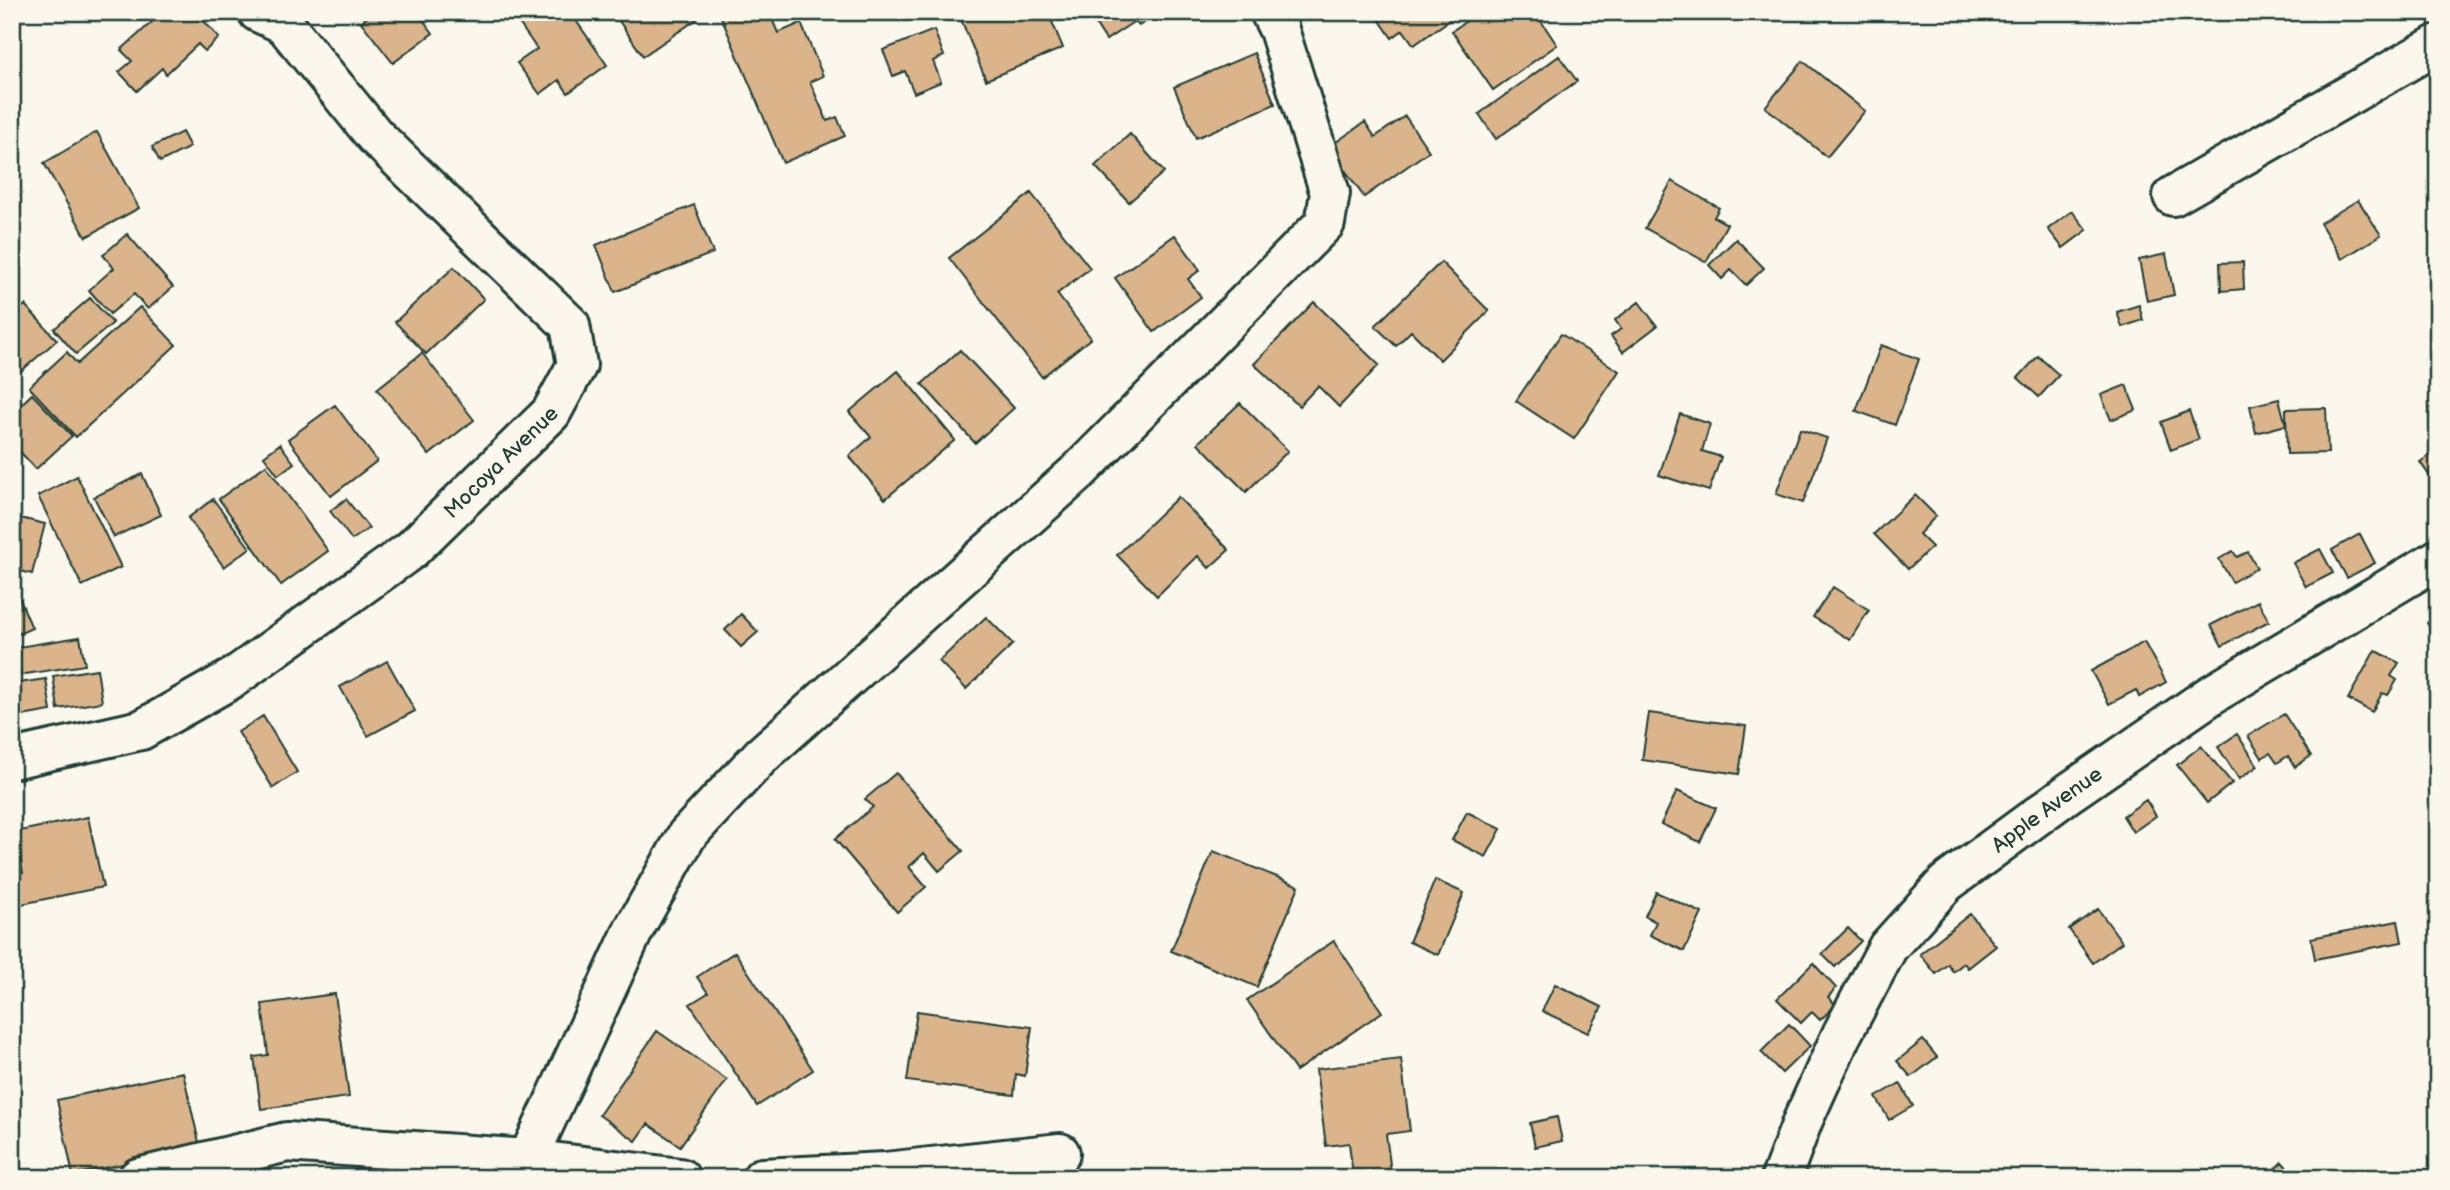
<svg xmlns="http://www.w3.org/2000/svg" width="2450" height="1190" viewBox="0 0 2450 1190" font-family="'Balsamiq Sans',sans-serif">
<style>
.building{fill:#dbb48c;stroke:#1f3d34;stroke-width:2}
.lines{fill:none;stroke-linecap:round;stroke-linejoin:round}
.minor-casing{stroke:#1f3d34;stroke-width:44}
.minor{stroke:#fbf7ec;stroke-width:38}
.labels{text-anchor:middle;stroke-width:5;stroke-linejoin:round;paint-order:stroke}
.street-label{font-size:21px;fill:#1f3d34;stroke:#fbf7ec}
</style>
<rect width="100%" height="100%" fill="#fbf7ec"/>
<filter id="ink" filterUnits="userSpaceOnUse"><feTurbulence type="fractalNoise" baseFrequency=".0143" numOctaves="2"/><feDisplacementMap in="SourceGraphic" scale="14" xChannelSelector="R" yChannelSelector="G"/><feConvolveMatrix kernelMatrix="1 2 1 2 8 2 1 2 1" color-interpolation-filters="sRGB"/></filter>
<g filter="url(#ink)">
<path class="building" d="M163,12h33l23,26 -14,13 -7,-7 -32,30 -4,-6 -25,23 -18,-19 13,-11 -11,-11z
M374,12h43l16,21 -40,30 -32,-41z
M520,12h50l37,53 -39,28 -9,-13 -19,14 -23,-31 20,-14 -23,-33z
M613,12h48l2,3 4,-3h25l5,7 -54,37z
M719,12h50l9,21 23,-10 22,53 -13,6 17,39 10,-4 8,19 -62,27z
M958,12h90l15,36 -77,32z
M1088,12h71l-20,14 -4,-5 -29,19z
M1374,12h87l-47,33 -11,-15 -11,8z
M1479,12h56l22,33 -64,45 -41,-59z
M934,30l10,26 -11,5 8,21 -27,11 -9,-22 -12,5 -10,-26z
M1254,53l21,51 -79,34 -22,-51z
M1559,56l18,25 -81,58 -17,-25z
M1803,61l62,50 -38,46 -62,-50z
M1405,116l24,35 -65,46 -35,-50 36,-25 10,15z
M97,132l42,76 -53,29 -42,-74z
M182,132l8,15 -30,15 -8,-15z
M1130,134l34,38 -35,30 -34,-36z
M1672,181l47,27 -5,9 13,7 -21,38 -61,-34z
M1031,193l59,75 -33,26 34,44 -49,39 -93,-119z
M2358,200l23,35 -39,24 -22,-36z
M694,205l19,48 -98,39 -19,-47z
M2072,211l15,19 -24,18 -15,-19z
M127,234l46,53 -25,22 -14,-15 -24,20 -21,-24 25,-22 -11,-13z
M1175,235l25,35 -12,9 13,18 -47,35 -39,-54z
M1736,239l28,29 -18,17 -15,-15 -9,9 -13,-14z
M2166,254l8,41 -27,6 -8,-41z
M1441,262l48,49 -49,49 -29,-29 -15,15 -21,-20z
M2243,262l1,27 -23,2 -1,-28z
M454,267l30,32 -58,55 -31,-32z
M90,298l23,25 -37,31 -22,-25z
M1314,302l65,63 -40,42 -21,-21 -19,20 -45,-42z
M1639,302l18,24 -34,26 -12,-16 10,-7 -6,-9z
M25,305l32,35 -45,39v-63z
M2139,305l4,15 -21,7 -5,-15z
M140,307l36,38 -100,92 -47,-50 38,-35 10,12z
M1561,334l58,37 -45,68 -58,-38z
M1881,345l38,14 -24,66 -39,-14z
M960,350l54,58 -39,35 -53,-59z
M422,353l52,67 -45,35 -52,-66z
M2038,356l21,19 -20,22 -21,-19z
M898,371l57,69 -70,59 -36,-43 22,-19 -22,-25z
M2126,385l10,25 -25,10 -10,-25z
M32,394l40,42 -36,33 -24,-26v-30z
M2279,399l7,26 -30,8 -6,-27z
M1240,403l48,48 -42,41 -48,-49z
M335,405l42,56 -46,35 -43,-57z
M2326,408l2,45 -41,1 -1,-45z
M2189,411l10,28 -28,11 -10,-28z
M1680,414l30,10 -8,27 19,6 -12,34 -50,-16z
M1800,429l27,9 -24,65 -27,-9z
M280,444l14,19 -16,12 -14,-19z
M2438,450v38l-18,-26z
M266,465l62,86 -47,34 -62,-86z
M142,474l19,41 -47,22 -20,-40z
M77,476l44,91 -39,19 -44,-90z
M1915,495l21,21 -17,18 13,13 -24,22 -34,-35z
M1178,497l51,53 -20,18 -11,-12 -41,40 -40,-41z
M213,499l37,49 -26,19 -36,-49z
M346,499l23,29 -17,12 -22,-29z
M12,516l33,8 -13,50 -20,-5z
M2360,534l15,29 -28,15 -15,-28z
M2320,549l13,24 -27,14 -13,-24z
M2233,551l4,6 11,-5 9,16 -25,14 -13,-23z
M1833,587l36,23 -19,30 -37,-23z
M15,588l17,40 -20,9v-48z
M2258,601l11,20 -47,25 -11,-21z
M741,614l17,18 -17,15 -16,-17z
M2438,615v25l-11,-17z
M986,617l27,27 -47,45 -27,-28z
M80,637l5,28 -73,11v-28z
M2144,642l22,40 -27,15 -3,-7 -27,14 -18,-33z
M2375,650l24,13 -8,13 6,4 -9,15 -6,-2 -10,19 -24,-13z
M387,661l28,50 -47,25 -28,-49z
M97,669l5,33 -44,7 -5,-33z
M46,679l5,32 -35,6 -4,-33z
M1649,713l97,13 -7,48 -97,-14z
M2284,714l27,42 -16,11 -7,-11 -11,7 -7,-10 -8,5 -14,-22z
M263,716l34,56 -24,16 -35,-56z
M2237,734l21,32 -19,13 -21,-32z
M2201,746l31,37 -25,20 -30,-38z
M896,773l67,78 -24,20 -15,-18 -15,14 17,20 -29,25 -62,-73 38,-32 -8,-8z
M1677,791l39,17 -16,34 -39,-18z
M2146,800l10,16 -23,16 -10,-16z
M1467,812l34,17 -15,28 -34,-17z
M88,817l15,70 -91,19v-31l11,-2 -8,-41z
M1213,851l86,35 -42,101 -86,-36z
M1435,880l29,13 -26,62 -29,-13z
M1656,892l46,21 -18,38 -34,-16 6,-13 -11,-6z
M2098,909l24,33 -29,21 -24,-34z
M1970,914l26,32 -28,22 -4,-5 -11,9 -5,-8 -12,10 -16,-20z
M2398,921l4,21 -87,17 -4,-21z
M1848,928l13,13 -26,26 -13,-13z
M1334,941l48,71 -86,59 -49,-71z
M735,952l78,118 -56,36 -67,-102 18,-11 -11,-16z
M1813,963l23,25 -8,9 8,8 -16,15 -8,-8 -11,11 -24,-24z
M1555,984l47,23 -14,26 -46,-22z
M335,994l14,103 -88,12 -7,-52 14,-2 -6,-51z
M917,1011l115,16 -7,49 -9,-2 -2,21 -107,-14z
M1789,1024l21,22 -28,27 -21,-21z
M657,1031l70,49 -47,66 -32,-22 -12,17 -37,-26z
M1923,1040l14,17 -26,20 -14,-16z
M1401,1059l9,72 -24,3 5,38 -38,4 -4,-33 -23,3 -10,-77z
M183,1072l17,75 -127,28 -16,-75z
M1900,1083l13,23 -24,14 -13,-23z
M1557,1117l5,24 -27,6 -5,-24z
M2282,1162l15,16h-32z"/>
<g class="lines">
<defs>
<g id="minor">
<path d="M2173,196l265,-152"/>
<path id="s1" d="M12,759l129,-29 92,-52 178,-128 140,-137 26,-48 -7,-40 -195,-189 -91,-112 -26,-12"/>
<path d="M528,1159l106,-230 53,-94 74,-79 318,-285 246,-248 5,-30 -51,-163 -9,-18"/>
<path d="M138,1178l149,-36 241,17 152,19"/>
<path d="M762,1178l123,-6 175,-19"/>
<path id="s2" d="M1781,1178l22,-58 39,-86 46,-87 58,-64 124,-91 141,-97 227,-136"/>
</g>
</defs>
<use href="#minor" class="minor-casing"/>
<use href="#minor" class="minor"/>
</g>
</g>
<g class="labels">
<g class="street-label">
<text dy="7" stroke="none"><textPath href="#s1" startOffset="583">Mocoya Avenue</textPath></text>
<text dy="7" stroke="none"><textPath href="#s2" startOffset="466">Apple Avenue</textPath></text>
</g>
</g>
<rect width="2450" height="1190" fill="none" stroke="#fbf7ec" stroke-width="42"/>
<rect x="21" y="21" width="2408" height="1148" fill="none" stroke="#1f3d34" stroke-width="2.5" filter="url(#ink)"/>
</svg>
